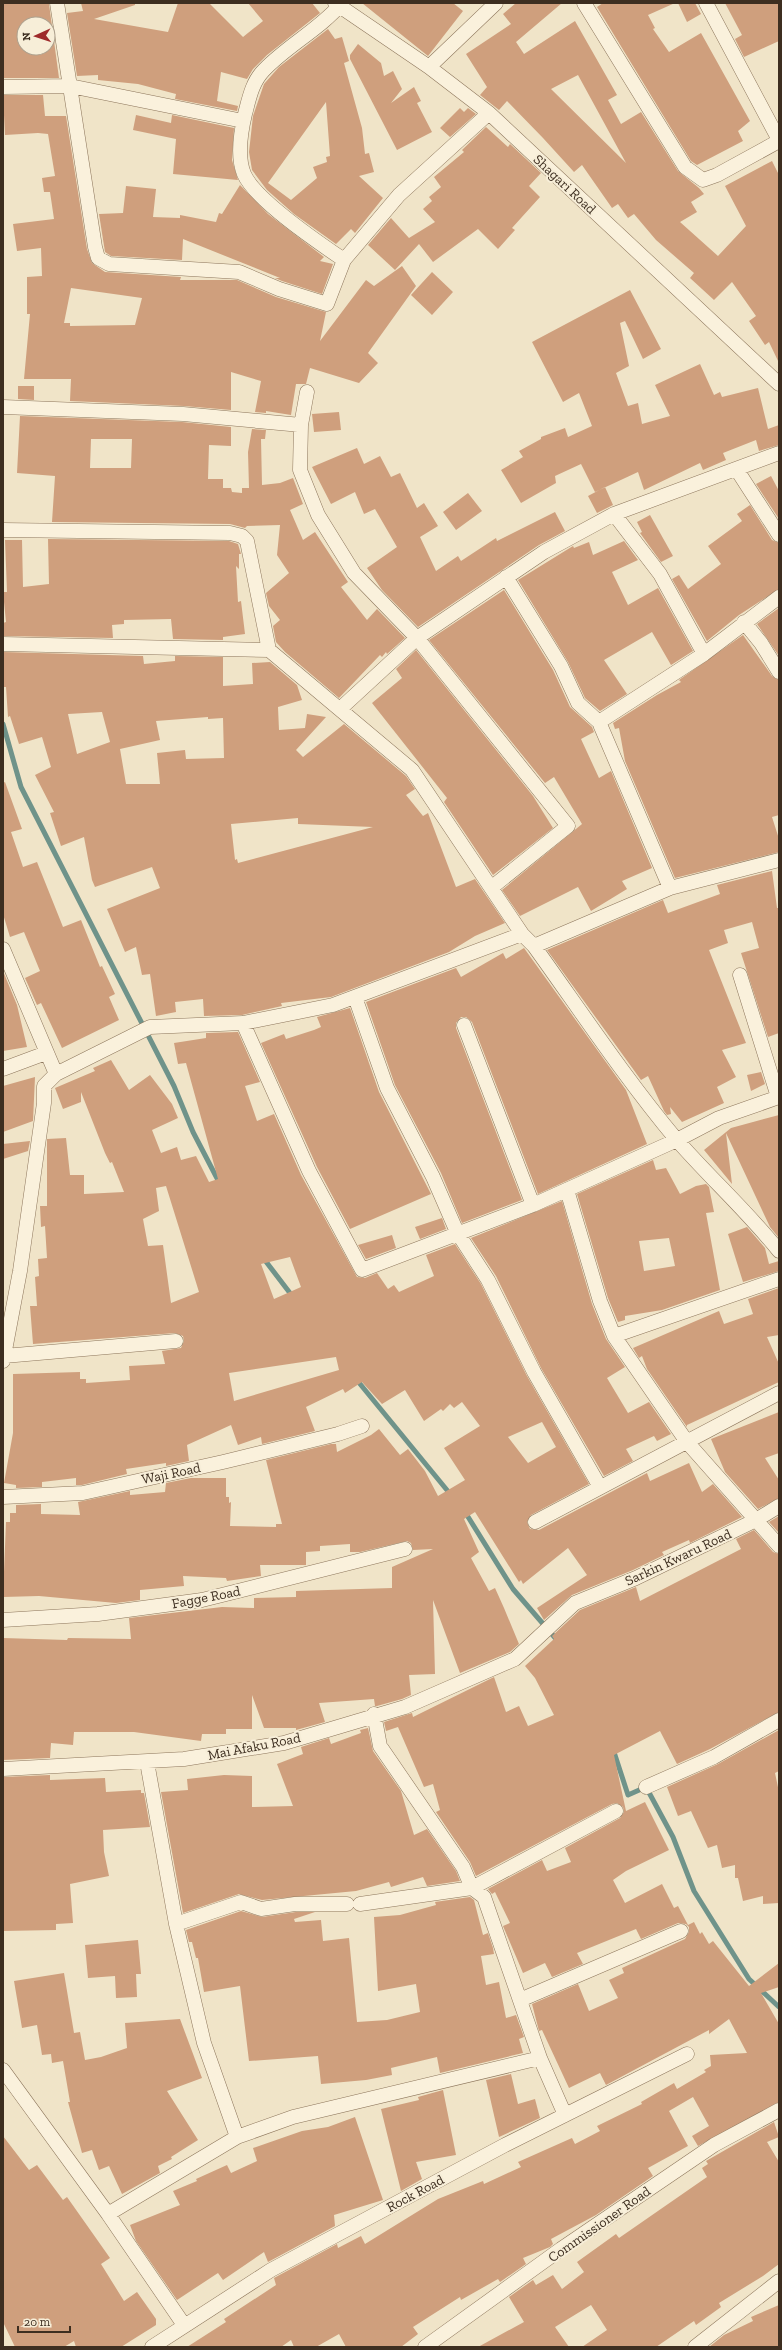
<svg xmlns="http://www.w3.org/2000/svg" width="782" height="2350" viewBox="0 0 782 2350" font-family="'Zilla Slab',serif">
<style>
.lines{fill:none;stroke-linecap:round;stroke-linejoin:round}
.stream{stroke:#6f938a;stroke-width:5}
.building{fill:#cf9f7d;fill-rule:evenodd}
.street-casing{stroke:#8d765c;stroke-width:15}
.street{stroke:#faf1dc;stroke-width:14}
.labels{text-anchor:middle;stroke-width:4;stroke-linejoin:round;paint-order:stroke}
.street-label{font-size:14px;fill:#3d2e20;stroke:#f7eed8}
</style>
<rect width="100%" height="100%" fill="#f0e4c8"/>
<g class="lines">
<path class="stream" d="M3,724l18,63 153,299 19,46 27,52
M264,1259l29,38
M356,1379l95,116
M465,1512l48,77 44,51
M613,1749l15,46 18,-8 27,50 21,54 55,88 30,28"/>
</g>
<path class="building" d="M81,3h54v2l-41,14 74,13 10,-29h31l34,34 20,-16 -15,-18h64l8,10 -53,42 -14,14 -6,10 -26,-7 -4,29 21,5 -1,5 -62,-12 1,-5 -38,-10 -40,-4v-5l-21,1 -10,-63 16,-2z
M362,3h91l10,8 -35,45z
M516,3h46l-46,39 8,12 51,-33 42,74 -9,5 13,24 20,-12 37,59 21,17 5,6 -13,8 6,10 -17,10 38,34 28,-30 -21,-40 47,-25 7,14v188l-10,-21 -4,3 -16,-24 7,-5 -24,-34 -18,18 -24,-22 4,-5 -38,-33 -22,-26 -6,4 -10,-14 -6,4 -30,-43 -8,7 -31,-34 -36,-37 -8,9 -19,-15 7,-8 -21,-33 45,-30 -8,-10zM578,75l48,88 -75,-74z
M603,3h72l-27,12 7,13 -2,1 16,23 32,-19 49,88 -12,10 5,10 -46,24 -6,-4 -94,-154z
M678,3h17l6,11 -14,8z
M725,3h54v38l-35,16 -9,-18 7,-4z
M3,4h46l10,74h-56zM24,24h24v24h-24z
M328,29l7,10 7,-2 7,24 -5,2 18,65 3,26 4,-1 5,19 -15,4 24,22 -28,35 -4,-4 -15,15 -42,-30 -27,-24 -15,-20 -3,-18 4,-36 11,-32 15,-17zM326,102l4,54 -4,1 1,5 -14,5 4,11 -26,22 -23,-17z
M358,44l23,19 3,13 9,-5 9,18 -11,14 23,-16 7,14 -4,2 15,29 -35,18 -47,-91v-4z
M3,95h40l2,21h21l21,133 5,14 13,9 76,5 -1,3h57l39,17 50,15 -6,29 46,-61 8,6 28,-20 14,20 -48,67 10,10 -19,20 -49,-15 -4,16h-10l-5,31 -25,-4v2l-11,-1 6,-31 -30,-9v38l-47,-4 -114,-5 1,-22h-47l6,-65h-3v-37l15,-1 -1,-28 -24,3 -4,-27 41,-5 -4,-27h-6l-2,-14 13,-2 -7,-42 -10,-1 -33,2zM71,288l71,10 -7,27 -65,1v-3h-6z
M460,108l4,4 4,-4 8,6 -26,23 -10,-9z
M136,115l35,8 1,-8 62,13 -2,32 6,20 -65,-6 3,-35 -43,-9z
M486,127l22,20 2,-3 31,29 -12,13 11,11 -28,31 3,2 -17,19 -20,-20 -45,33 -14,-18 -24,26 -27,-25 23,-27 18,20 26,-16 -12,-13 9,-8 -3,-4 12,-10 -7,-10 30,-25 -2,-2z
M240,185l28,29 56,43 -4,4 13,3 -11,30 -40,-13 -7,-3h5l-97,-39 -1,21 -71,-4 -6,-4 -6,-38 24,-1 3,-27 30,3 -3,28 27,1v-3l36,7 3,-9 3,1z
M432,272l21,20 -21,23 -21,-20z
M630,290l31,59 -18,10 -18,-38 -5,2 9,43 -13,7 12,33 10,-3 4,21 28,-8 -15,-31 45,-21 14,31 6,-3 2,5 36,-9 10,41 11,-4v20l-20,6 -3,-11 -33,13 3,7 -23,10 -3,-7 -56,27 -6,-18 -43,20 -14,-28 -26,12 1,7 -35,20 -20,-33 22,-13 -4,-6 22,-12v-2l24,-9 3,9 24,-11 -13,-33 -16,9 -31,-60z
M18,386h16v14l-16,-1z
M339,412l2,18 -27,2 -2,-18z
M20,416l162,6 49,5v19l-22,-1 -1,34h15v9h8l1,4 10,1v-5h7l-1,-36 4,-23 14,1 -1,9h-4l1,46 18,-2 13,-5 10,26 -13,6 13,30 12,-8 33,50 -7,5 26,33 10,-11 28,29 -18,16 -1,-2 -4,5 -2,-2 -41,43 -54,-46 -9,-10 -3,-16 7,-6 -11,-14 -3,-13 23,-20 -12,-18 3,-30 -33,1 -2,2 -15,-4 -178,-2 3,-46 -38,-3zM91,439h41l-1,29h-41z
M357,448l7,16 16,-8 11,21 9,-4 17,35 7,-5 14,23 -18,11 16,34 22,-15 3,5 35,-23 1,3 58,-29 10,19 -26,14 -121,82 -36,-37 -15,-22 30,-21 -22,-38 -11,5 -9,-22 -24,12 -19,-37z
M771,476l8,15v28l-23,-35z
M605,487l8,18 -16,8 -9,-17z
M468,493l14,18 -26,19 -13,-18z
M750,505l22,35 7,3v46l-40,26 -32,26 -35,-62 7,-4 9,14 33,-25 -13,-18 34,-25 -5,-7z
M650,515l23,41 -12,6 -21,-29 2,-1 -5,-10z
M48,539l181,2 9,3 3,10h-2v15l-3,-3 2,36 3,-1 4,33 -22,3v3l-50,-1 -2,-20 -47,1v4l-12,1 1,13 -110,-2v-13l3,-1 -3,-30h4l-2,-52h17l1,47 26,-3z
M624,541l14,19 -26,12 16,33 30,-17 35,63 -22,14 -19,-33 -48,28 23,34 -27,17 -15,-13 -17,-36 -50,-82 55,-34 1,2 15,-6 4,13z
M504,590l49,80 17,37 22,20 2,5 -13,7 18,39 12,-7 41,97 -30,13 5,8 -36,22 -13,-24 -58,29 -18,-26 80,-66 -28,-47 -9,6 -116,-143z
M779,608v48l-22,-32z
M743,635l29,41 7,4v135l-7,2 7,22v13l-104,26 -50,-117 -6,-33 -4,1 -2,-6 44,-28 24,-13 -2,-2z
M416,650l117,146 20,32 -60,47 -49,-73 3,-4 -75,-95 30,-25 -6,-9z
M3,652l140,4 1,8 31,-3v-5l48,1v29l30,-2 -1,-21 18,-1 27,23 5,15 -24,7 1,23 26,-2 2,-14 19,3 -30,33 7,7 41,-33 62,52 9,13 -9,6 17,21 5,-3 28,74 19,-8 30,44 -30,13 -26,16 -118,45 -50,6 1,3 -40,9 -38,1 -1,-17 -28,3 1,10 -20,4 -6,-42 -8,1 -6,-28 -11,5 -18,-43 53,-21 -8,-21 -57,20 -3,-7 -8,-43 -23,9 -11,-33 4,-1 -19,-37 16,-8 -9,-30 -23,7 -9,-28 -2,1 -2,-30h-3zM102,712l8,30 -33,12 -9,-40zM208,717v2l15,-1 1,40 -38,1 -1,-9 -28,3 3,31h-34l-6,-35 40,-9 -4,-19zM298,818v6l75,3 -135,36 -1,-4 -2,1 -4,-36z
M5,782l17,47 -11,3 12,35 14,-5 26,65 18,-7 19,47 2,-1 13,28 -6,3 10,23 -57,28 -21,-45 -4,2 -12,-27 15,-7 -16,-39 -14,5 -7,-23v-131z
M772,871l5,37h2v125l-11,4 -27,-84 18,-5 -7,-26 -28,8 4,13 -19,7 37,93 -24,7 14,27 -19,10 7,16 -42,19 -12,-15 1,7 -4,1 -3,-4 -16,-35 -7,4 -94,-130 116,-50 5,13 52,-19 -3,-9z
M524,948l102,142 21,54 -109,50 -66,-172 -6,-5h-5l-5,6v5l66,172 -60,23 -21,-50 -46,-88 -29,-83 90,-34 5,9 42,-24 3,6z
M3,971l14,34 10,42 -24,4z
M350,1008l29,84 52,102 -81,35 -33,-62 -56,-124 23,-9 2,5 28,-9 7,-3 -4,-10z
M238,1032l22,50 -15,4 12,35 17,-7 27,61 56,102 8,1 12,-5 11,16 6,-4 5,7 35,-16 -8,-21 29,-11 26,40 46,92 62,108 -58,31 -4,7 3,7 9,1 108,-57 3,8 39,-18 13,29 11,-8 29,33 -52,26 -1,-3 -27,12 2,3 -31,15 -61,25 -28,25 -7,-12 50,-33 -19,-27 -45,36 -2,-4 -2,2 -44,-70 -11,7 15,33 -8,6 18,33 6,-3 9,20 15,36 -9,8 -50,21 -27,-73 2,74 -26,1 2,20 -9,4 -25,7h-2l-1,-7 -55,4 6,19 -29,8v-2h-32l-12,-33v34h-26v5h-24l-1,7 -67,-9h-60l-1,13 -22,-2 -1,15 -47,2v-122l64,2 1,-2 63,1 -2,-21 93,-11 32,1v-10l42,-1v-6l96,-3v-21l41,-18 -20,1 -2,-7 -4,-2 -47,11h-10v-8l-30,2v5l-14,1v13h-46l1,11 -34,5 -1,-3 -43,-2 1,10 -44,4v10l-24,3 -77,-7 -36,1 3,-75h4v-9h6v-8l25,-1v10l39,1 -2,-13 52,-11v4l35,-3 1,-9 25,-5h35v19h3v6l2,-1 -1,24 46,1v-3h6l-16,-64 65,-16h5l1,8 34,-17 8,-6 21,26 8,-6 17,22 13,25 27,-16 -21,-32 36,-22 -18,-24 -8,6 -4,-4 -7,7 -2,-2 -17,12 -19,-31 -23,14 -20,-22 -17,11 -2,-4 -37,18 9,24 -53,13 -1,-7 -23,8 -7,-20 -44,20 2,16 -23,5v-3l-40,6 1,5 -45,11h-6v-7l-34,4v5l-26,1v-3l-12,-2 9,-50v-59l67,-2v7h6v4l44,-3 -1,-14 36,-2 -3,-13 19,-3 3,-7 -1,-5 -8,-3 -142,11 -3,-38h7l-2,-29 4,-1 -1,-17 9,-1 -2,-32 -4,1 -1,-21h7v-67l19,-1 4,37h14v19l40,-2 -12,-30 -2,1 -5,-10 -24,-61v10l-18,7 -8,-21 40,-17 -2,-3 18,-8 18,30 21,-15 22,29 6,14 -26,12 9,23 16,-6 4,13 15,-4 13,26 9,-3 -32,-116 -8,1 -4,-21 32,-5v-5zM166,1186l33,106 -28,11 -8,-58 -15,1 -5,-27 16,-8 -3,-23zM290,1257l11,30 -27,12 -13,-35zM336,1357l3,13 -105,31 -5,-28zM542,1422l14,25 -28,16 -20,-26z
M761,1072l4,12 -14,7 -4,-16z
M35,1077l-2,44 -30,11v-46z
M779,1115v123l-9,-11 -44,-94 6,51 -28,-34 27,-22z
M30,1141l-2,10 -25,8v-15z
M653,1160l3,10 10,-2 14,26 16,-8 10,-2 3,3 5,25 -8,1 14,77 -58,20 -37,6v4l-7,2 -10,-24 -31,-104zM669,1238l6,28 -31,5 -5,-30z
M562,1201l30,103 14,35 19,28 -18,11 21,35 21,-11 22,32 -14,7 -3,-5 -28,13 7,12 -29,15 -63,-108 -45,-92 -25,-38z
M442,1218l4,11 -26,10 -5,-12z
M747,1227l18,21 4,16 10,-3v10l-36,11 -15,-48z
M392,1235l4,13 -30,11 -8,-14z
M779,1288v47l-12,2 12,27v18l-92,43v2l-40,-58 -5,-13 -3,2 -6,-10 86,-37 5,13 29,-10 -5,-15z
M779,1412v41l-14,5 14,22v18l-21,11 -33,-37 -14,-33z
M779,1516v17l-10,-11z
M754,1530l19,22 6,2v158l-69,37 -33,15 -17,-33 -46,24 12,56 19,-9 24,48 -43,21 -13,9 12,23 37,-19 12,24 4,-2 10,19 6,-3 6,12 2,-2 7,12 4,-3 36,45 30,-23v24l-18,6 18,31v78l-81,44 -6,-10 17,-10 -16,-29 -24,14 19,35 -40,22 5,8 -57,39 -45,24 2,5 -3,3 -27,11 3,6 -26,18 -2,-3 -37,21 -1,-3 -47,30 5,7 -17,13h-55l-7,-13 -23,13h-22l-3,-7 -10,7h-94l39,-25 -2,-3 52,-34 -2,-7 63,-34 1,4 23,-12 4,8 73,-45 45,-18 1,3 37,-17 -3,-5 54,-24 3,6 25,-13 -3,-5 45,-22 -1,-2 33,-19 3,6 29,-17 -2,-2 7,-4 -1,-11 37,-2 -18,-34 -20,15v-4l-103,55 -6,-12 -31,15 -27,-58 -3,1 -7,-27 46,-20 11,27 29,-13 -9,-18 15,-7 -2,-5 63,-29 4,-7v-5l-3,-3 -8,-1 -37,16 -5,-10 -59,24 6,11 -31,13 -7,-14 -22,10 -20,-47 7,-3 -15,-31 -3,2 -4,-5 54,-29 5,11 24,-9 -6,-14 55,-30 4,-6 -1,-5 -6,-4 -5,1 -136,72 -6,-14 -34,-50 4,-2 -7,-26 -9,3 -26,-60 -12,4 -2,-9 28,-9 1,4 81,-40 12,35 13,-6 9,20 26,-11 -19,-37 -10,-12 29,-27 -2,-3 28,-26 56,-23 4,14 101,-52 -5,-10z
M368,1728l5,23 28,40 13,44 13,-6 29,42 4,10 -33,5 -4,-9 -32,10 -2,-5 -33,9 -94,9 -23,-6 -56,19 -22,-121 27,-2 -1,-11 37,-4 28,1v31l41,-1 -16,-42 26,-10 -2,-7 28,-9 2,6 30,-11 -1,-3z
M779,1730v41l-4,2 4,19v111l-16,1v-8l-20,5 -5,-23h-3v-13l-13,3 -5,-23 -9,3 -17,-37 -13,5 -11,-29 51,-23z
M50,1775v5l55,-2 1,14 35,-2v3h3l6,34 -47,3 1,22 5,24 -39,8 3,39 -17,1v6l-53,1v-154z
M470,1897l4,3 9,35 5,-2 5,15 1,6 -13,2 5,29 13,-3 7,36 10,-3 8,22 -5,2 4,14 -83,20 -3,-16 -46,11 1,7 -26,5 -45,4 -3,-28 -69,5 -9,-75 -36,6 -6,-34h-2l-4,-16h-3l-3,-12 55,-19 21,6 34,-5h19l-21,7 1,3 26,-2 2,21 26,-3 8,84 30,-2 33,-8 -4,-28 -38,7 -4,-74 26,-2 36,-10 -1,-3z
M138,1940l3,34h-5l1,23 -21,1 -1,-22 -27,2 -3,-33z
M64,1973l10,60 6,-1 5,28 16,-3 26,-9 -2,-25 55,-4 22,59 -35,13 31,49 -27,17 1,2 -14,7 2,7 -38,21 -13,-28 -10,4 -7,-20 -10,3 -14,-51h2l-7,-41 -11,2 -1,-9 -9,1 -5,-30 -15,3 -8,-47z
M511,2074l7,30 17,-5 5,19 -41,19 -13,-57z
M443,2090l13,65 -40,7 6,17 -21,12 -20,-82 38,-9 -1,-3z
M355,2117l28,83 -49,15 1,11 -67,36 -4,-10 -41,28 -5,-7 -41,27 -41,-59 -6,-16 50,-20 -7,-14 24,-10 -1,-2 31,-14 4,8 26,-12 -4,-13 49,-17 26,-4z
M774,2122l5,15 -12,5 12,20v102l-16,12 -44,27 2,4 -25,18 -2,-4 -38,26h-74l25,-17 -16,-25 -36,22 14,20h-91l46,-25 -15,-25 24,-17 3,5 17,-10 9,14 22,-17 -7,-10 39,-28 3,4 88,-61 -5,-9 6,-4 -2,-3z
M3,2136l26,34 8,-5 26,35 4,-3 43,61 -9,6 23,37 13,-9 19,27v6l-35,22h-45l-2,-6 -10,6h-49l-12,-25z
M779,2305v42h-70l15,-12 29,-14 -2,-4z"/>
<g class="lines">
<defs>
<path id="street" d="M57,3l38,244 3,11 11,6 130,8 40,17 48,15 17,-44 55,-65 90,-82
M335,3l94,64 60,46 290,271
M342,3c-22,26 -54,42 -78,67 -12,12 -15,29 -19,44 -4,17 -8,43 -1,60 11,26 75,69 100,86
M584,3l101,164 18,13 14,-5 62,-34
M706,3l73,137
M429,67l67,-64
M3,87l67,-1 173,35
M307,392l-6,33 -1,45 18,45 36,58 63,65 151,188 -77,62
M3,407l180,7 118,11
M737,470l42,65
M614,514l46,60 44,80
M3,530l227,3 12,3 5,5 22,109
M506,577l55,89 17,37 21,19 71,166
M744,622l17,21 18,29
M3,644l266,6 143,120 110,164 12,12c46,64 91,132 142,193 33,38 71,72 103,112
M340,709l77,-71 127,-86 70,-38 165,-61
M599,722l105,-68 75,-57
M534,946l136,-58 109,-28
M3,949l53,125
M740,975l38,122
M355,997l32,91 46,89 24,55 31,48 46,92 66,115
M243,1023l66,148 53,99 171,-65 144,-65 42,-22 60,-21
M464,1025l69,180
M3,1069l43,-16
M567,1190l33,111 14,35 73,106 92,104
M614,1336l165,-57
M4,1356l172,-15
M3,1361l17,-90 24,-168v-17l12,-12 94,-47 93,-4 90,-18 189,-71
M3,1497l80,-4 140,-31 115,-28 24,-8
M535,1522l244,-129
M3,1620l95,-6 104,-14 203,-51
M374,1714l6,32 83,121 9,21 12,9 56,161 25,57
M147,1762l29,162 28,119 33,94
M3,1769l181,-10 100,-16 121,-36 110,-48 60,-56 61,-25 120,-58 23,-14
M646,1787l68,-30 65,-37
M360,1904l112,-16 144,-77
M176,1924l65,-22 20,7 34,-5h52
M520,2000l161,-69
M3,2070l105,144 76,111
M108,2214l129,-77 56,-20 247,-59
M152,2347l119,-77 234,-125 182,-91
M425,2347l136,-98 153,-104 65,-35
M695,2347l84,-66"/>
</defs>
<use href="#street" class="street-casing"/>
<use href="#street" class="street"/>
</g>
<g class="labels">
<g class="street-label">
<text transform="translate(565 184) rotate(43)" y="5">Shagari Road</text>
<text transform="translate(171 1473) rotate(-12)" y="5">Waji Road</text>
<text transform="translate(678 1557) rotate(-25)" y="5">Sarkin Kwaru Road</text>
<text transform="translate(206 1597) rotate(-11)" y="5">Fagge Road</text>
<text transform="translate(254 1746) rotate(-11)" y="5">Mai Afaku Road</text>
<text transform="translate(415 2193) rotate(-28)" y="5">Rock Road</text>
<text transform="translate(599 2224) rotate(-35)" y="5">Commissioner Road</text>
</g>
</g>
<rect width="782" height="2350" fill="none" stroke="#3d2e20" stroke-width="8"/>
<g transform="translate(36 36) rotate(267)"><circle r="19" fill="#f7eed8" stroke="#ada18e"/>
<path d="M0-3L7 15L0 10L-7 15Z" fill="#9e2a2b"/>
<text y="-6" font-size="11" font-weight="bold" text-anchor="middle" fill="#3d2e20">N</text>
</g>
<path d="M18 2326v6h52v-6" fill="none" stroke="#3d2e20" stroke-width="2"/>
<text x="24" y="2326" font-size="12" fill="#3d2e20" stroke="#f7eed8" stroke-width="3" paint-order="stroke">20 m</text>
</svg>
